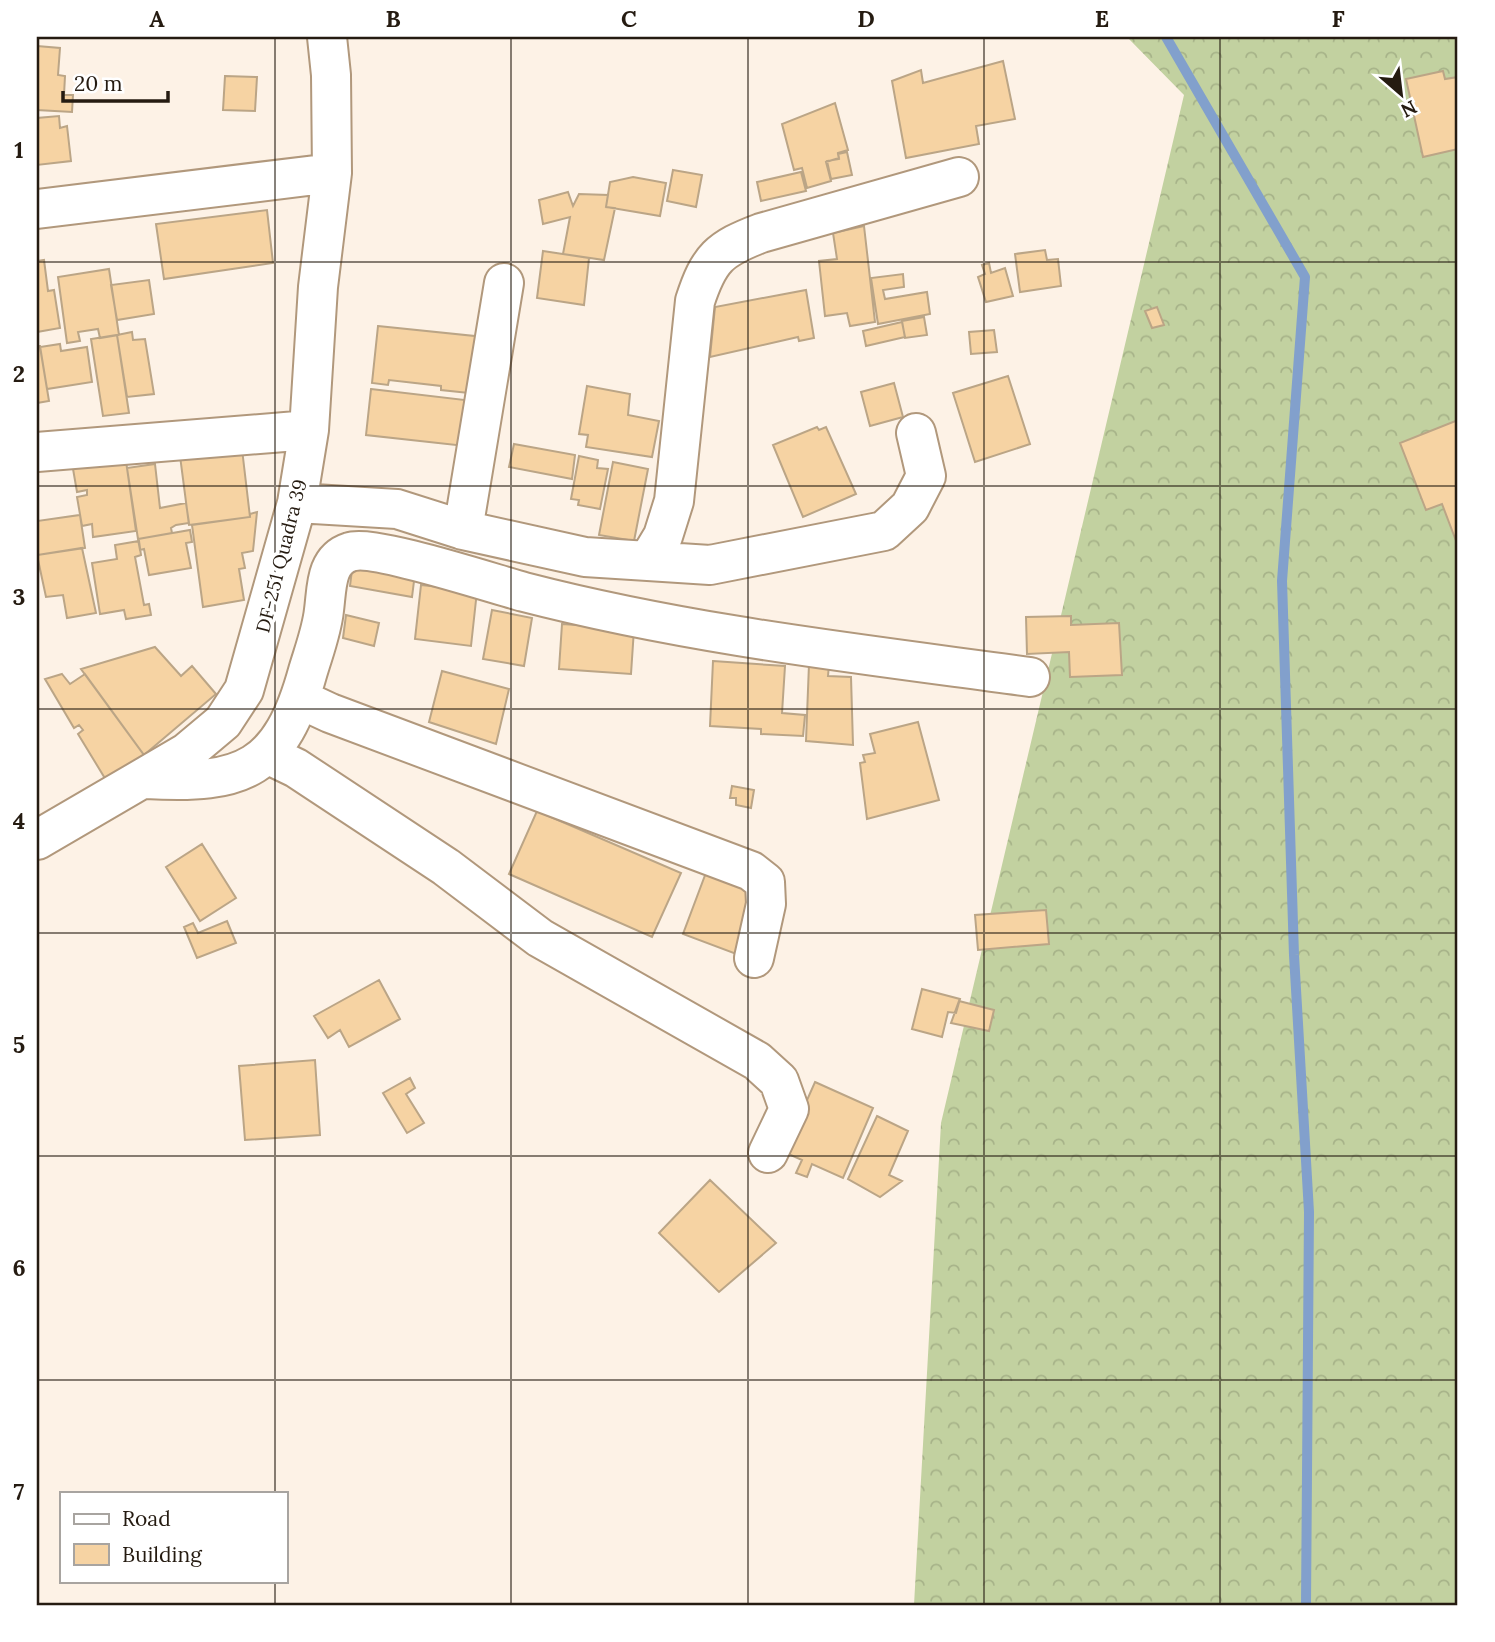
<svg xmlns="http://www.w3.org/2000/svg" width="1495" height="1642" viewBox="0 0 1495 1642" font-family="Lora,serif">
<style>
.forest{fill:url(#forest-crowns)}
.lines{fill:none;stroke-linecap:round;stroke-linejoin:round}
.stream{stroke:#82a0cc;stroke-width:10}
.building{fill:#f6d3a3;stroke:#bba586;stroke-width:2}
.street-casing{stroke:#b1987c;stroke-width:42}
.street{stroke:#fff;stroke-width:38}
.grid{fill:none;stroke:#251b11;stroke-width:2;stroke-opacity:0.55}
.labels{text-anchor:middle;stroke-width:7;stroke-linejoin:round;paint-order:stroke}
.street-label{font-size:19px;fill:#251b11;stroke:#fff}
.neatline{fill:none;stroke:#251b11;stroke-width:2.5}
.grid-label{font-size:23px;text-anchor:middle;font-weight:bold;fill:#251b11}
</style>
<defs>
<pattern id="forest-crowns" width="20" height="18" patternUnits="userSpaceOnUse" patternTransform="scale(1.75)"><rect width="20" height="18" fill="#c2d1a0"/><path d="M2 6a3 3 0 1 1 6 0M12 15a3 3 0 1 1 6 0" fill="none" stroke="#a7b389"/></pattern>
</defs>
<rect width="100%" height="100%" fill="#fdf2e6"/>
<path class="forest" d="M1127,37h331v1568h-544l27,-482 243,-1028z"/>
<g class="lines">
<path class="stream" d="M1166,37l139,240 -23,304 12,374 15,257 -3,393"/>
</g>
<path class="building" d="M37,46l23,2 -2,27 7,1 -1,19h9l-1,17 -35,-2z
M1003,61l12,58 -39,7 3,18 -73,14 -14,-77 29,-11 2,13z
M1443,71l2,8 13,-2v72l-35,8 -17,-78z
M225,76l32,1 -2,34 -32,-1z
M835,103l13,47 -10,3 1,5 -13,4 5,19 -24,7 -5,-20 -8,2 -12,-46z
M59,116l1,12 7,-2 4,35 -34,4v-47z
M847,152l5,23 -21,4 -4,-18 12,-2 -1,-5z
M673,170l29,5 -6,32 -29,-6z
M801,172l5,19 -45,10 -4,-19z
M633,177l33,6 -6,33 -54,-9 4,-25z
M568,192l5,14 6,-12 29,1 -2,12 9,1 -11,52 -41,-6 7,-37 -27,7 -4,-24z
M267,210l6,53 -109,16 -8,-55z
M864,226l11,96 -25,4 -3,-13 -22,3 -6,-55 18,-2 -4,-26z
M1045,250l2,10 11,-1 3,27 -41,6 -5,-38z
M543,251l46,7 -5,47 -47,-7z
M44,260l4,31 6,-1 6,38 -23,4v-71z
M989,263l2,10 14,-5 8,28 -27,6 -8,-25 7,-3 -3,-9z
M109,269l10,66 -19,3 -2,-9 -20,3 2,9 -13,2 -9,-66z
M903,274l1,13 -21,3 2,9 42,-7 3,22 -52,10 -7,-46z
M149,280l5,34 -37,6 -6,-35z
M806,290l8,48 -15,3 -1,-4 -88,20 5,-50z
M1157,307l7,18 -12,3 -7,-17z
M924,317l3,18 -22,3 -3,-17z
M902,322l3,15 -39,9 -3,-15z
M378,326l106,11 -6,57 -37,-4v-4l-52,-6 -1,5 -16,-2z
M994,330l3,22 -26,2 -2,-22z
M132,332l1,8 12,-1 9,55 -27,3 -10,-62z
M117,335l12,78 -26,3 -12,-77z
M60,344l1,7 26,-4 5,35 -45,7 -7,-42z
M37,346h3l9,55 -12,2z
M1008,376l22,68 -55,18 -22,-69z
M894,383l9,34 -33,9 -9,-34z
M587,386l43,8 -2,21 31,6 -7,36 -66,-10 2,-12 -9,-1z
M371,389l111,13 -8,45 -108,-12z
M1458,420v126l-16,-42 -16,6 -26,-67z
M817,427l2,3 7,-3 30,67 -53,23 -30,-72z
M514,444l61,11 -3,24 -63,-12z
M242,449l8,68 -61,8 -9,-69z
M125,454l11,77 -43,6 -1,-13 -10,2 -5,-29 10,-2v-5l-10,2 -5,-29z
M579,456l19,4 -1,8 11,1 -8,40 -22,-4 1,-5 -8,-1z
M613,462l35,7 -14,72 -35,-6z
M155,464l5,44 26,-5 3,20 -13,2 -5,3 1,5 -34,6 -11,-71z
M257,512l-4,39 -11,2 3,15 -6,1 5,31 -41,7 -11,-82 58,-8v-3z
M80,515l5,33 -48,7v-34z
M190,530l2,12 -6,1 5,25 -42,7 -5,-26 -4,1 -2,-11z
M139,541l2,14 -6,2 9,48 5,-1 2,11 -25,4 -2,-9 -24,4 -8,-51 25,-4 -2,-14z
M82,548l14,65 -29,5 -4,-23 -17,2 -9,-42z
M353,562l62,11 -3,24 -62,-11z
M421,585l56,6 -6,55 -56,-7z
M492,610l40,8 -8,48 -41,-7z
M346,615l33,8 -5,23 -31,-8z
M1071,616v9l48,-2 3,52 -52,2 -1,-25 -42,2 -1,-37z
M562,624l72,5 -3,45 -72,-5z
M155,647l26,29 11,-10 24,28 -72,61 -63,-86z
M713,661l72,5 -3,47 23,2 -2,21 -42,-2v-5l-51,-3z
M809,664l20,1 -1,11 23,1 2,68 -47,-4z
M442,671l67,18 -13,55 -67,-22z
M62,674l8,10 15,-10 59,81 -38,25 -28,-46 5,-4 -4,-5 -5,3 -29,-49z
M918,722l21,78 -72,19 -7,-56 5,-1 -2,-7 12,-2 -5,-19z
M732,786l22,4 -3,18 -15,-3v-7h-6z
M537,811l144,62 -29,64 -143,-63z
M202,844l34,54 -36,23 -34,-54z
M707,870l62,24 -22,64 -64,-24z
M1046,910l3,34 -71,6 -3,-35z
M227,921l9,22 -39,15 -13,-31 9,-4 5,10z
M379,980l21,39 -51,28 -9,-17 -12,8 -14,-22z
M922,989l38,10 -4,14 -8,-1 -6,25 -30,-8z
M959,1001l35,9 -5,21 -38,-8z
M315,1060l5,75 -75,5 -6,-74z
M410,1078l5,10 -9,6 18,29 -17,10 -24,-40z
M815,1082l58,26 -30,70 -31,-14 -5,13 -11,-4 6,-13 -18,-8z
M877,1116l31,15 -19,44 13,6 -22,16 -32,-18z
M710,1180l66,63 -57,49 -60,-59z"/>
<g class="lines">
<defs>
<path id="street" d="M37,209l295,-36
M37,452l272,-22
M297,503l100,6 66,21 122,27 63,4 15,-25 11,-35 21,-200c14,-43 24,-52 66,-68l198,-56
M463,530l41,-247
M648,561l62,4 174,-34 26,-24 16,-31 -10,-43
M300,699l30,14 421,158 14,11 1,22 -12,54
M269,755l27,13 150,99 94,71 217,123 22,20 10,28 -21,44
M146,779c98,6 135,-10 162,-108 6,-20 14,-41 16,-61 3,-22 1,-50 26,-58 23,-8 144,32 174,40 166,43 337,62 506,85
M37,840l149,-87 37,-31 21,-32 53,-187 12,-73 9,-143 14,-114 -1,-98 -4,-38"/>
</defs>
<use href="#street" class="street-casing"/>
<use href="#street" class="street"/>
</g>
<path class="grid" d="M275,37v1456M511,37v1568M748,37v1568M984,37v1568M1220,37v1568M37,262h1421M37,486h1421M37,709h1421M37,933h1421M37,1156h1421M37,1380h1421M275,1581v24"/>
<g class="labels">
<g class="street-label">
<text transform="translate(281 556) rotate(-76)" y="7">DF-251 Quadra 39</text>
</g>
</g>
<rect width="1495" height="1642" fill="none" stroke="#ffffff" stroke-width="77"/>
<rect x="60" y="1492" width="228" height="91" fill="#ffffff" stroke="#a8a4a0" stroke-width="2"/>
<rect x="74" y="1514" width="35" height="10" fill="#ffffff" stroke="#a8a4a0" stroke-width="2"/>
<text x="122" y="1526" font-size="21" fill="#251b11">Road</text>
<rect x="74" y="1544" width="35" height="21" fill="#f6d3a3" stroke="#a8a4a0" stroke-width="2"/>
<text x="122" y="1562" font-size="21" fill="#251b11">Building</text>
<g transform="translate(1401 94) rotate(152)" stroke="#ffffff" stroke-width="5" paint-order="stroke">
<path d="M0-5L12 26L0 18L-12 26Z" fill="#251b11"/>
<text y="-10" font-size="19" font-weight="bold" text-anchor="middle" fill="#251b11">N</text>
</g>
<path d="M63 91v10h105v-10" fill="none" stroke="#251b11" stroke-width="3.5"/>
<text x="74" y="91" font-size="21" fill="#251b11" stroke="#ffffff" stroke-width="5" paint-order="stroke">20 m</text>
<rect x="38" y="38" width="1418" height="1566" class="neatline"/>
<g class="grid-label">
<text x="157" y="27">A</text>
<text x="393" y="27">B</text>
<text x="629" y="27">C</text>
<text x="866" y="27">D</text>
<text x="1102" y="27">E</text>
<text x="1338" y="27">F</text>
<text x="19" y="158">1</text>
<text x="19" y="382">2</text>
<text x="19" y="605">3</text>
<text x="19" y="829">4</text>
<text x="19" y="1053">5</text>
<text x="19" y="1276">6</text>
<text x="19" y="1500">7</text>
</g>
</svg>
